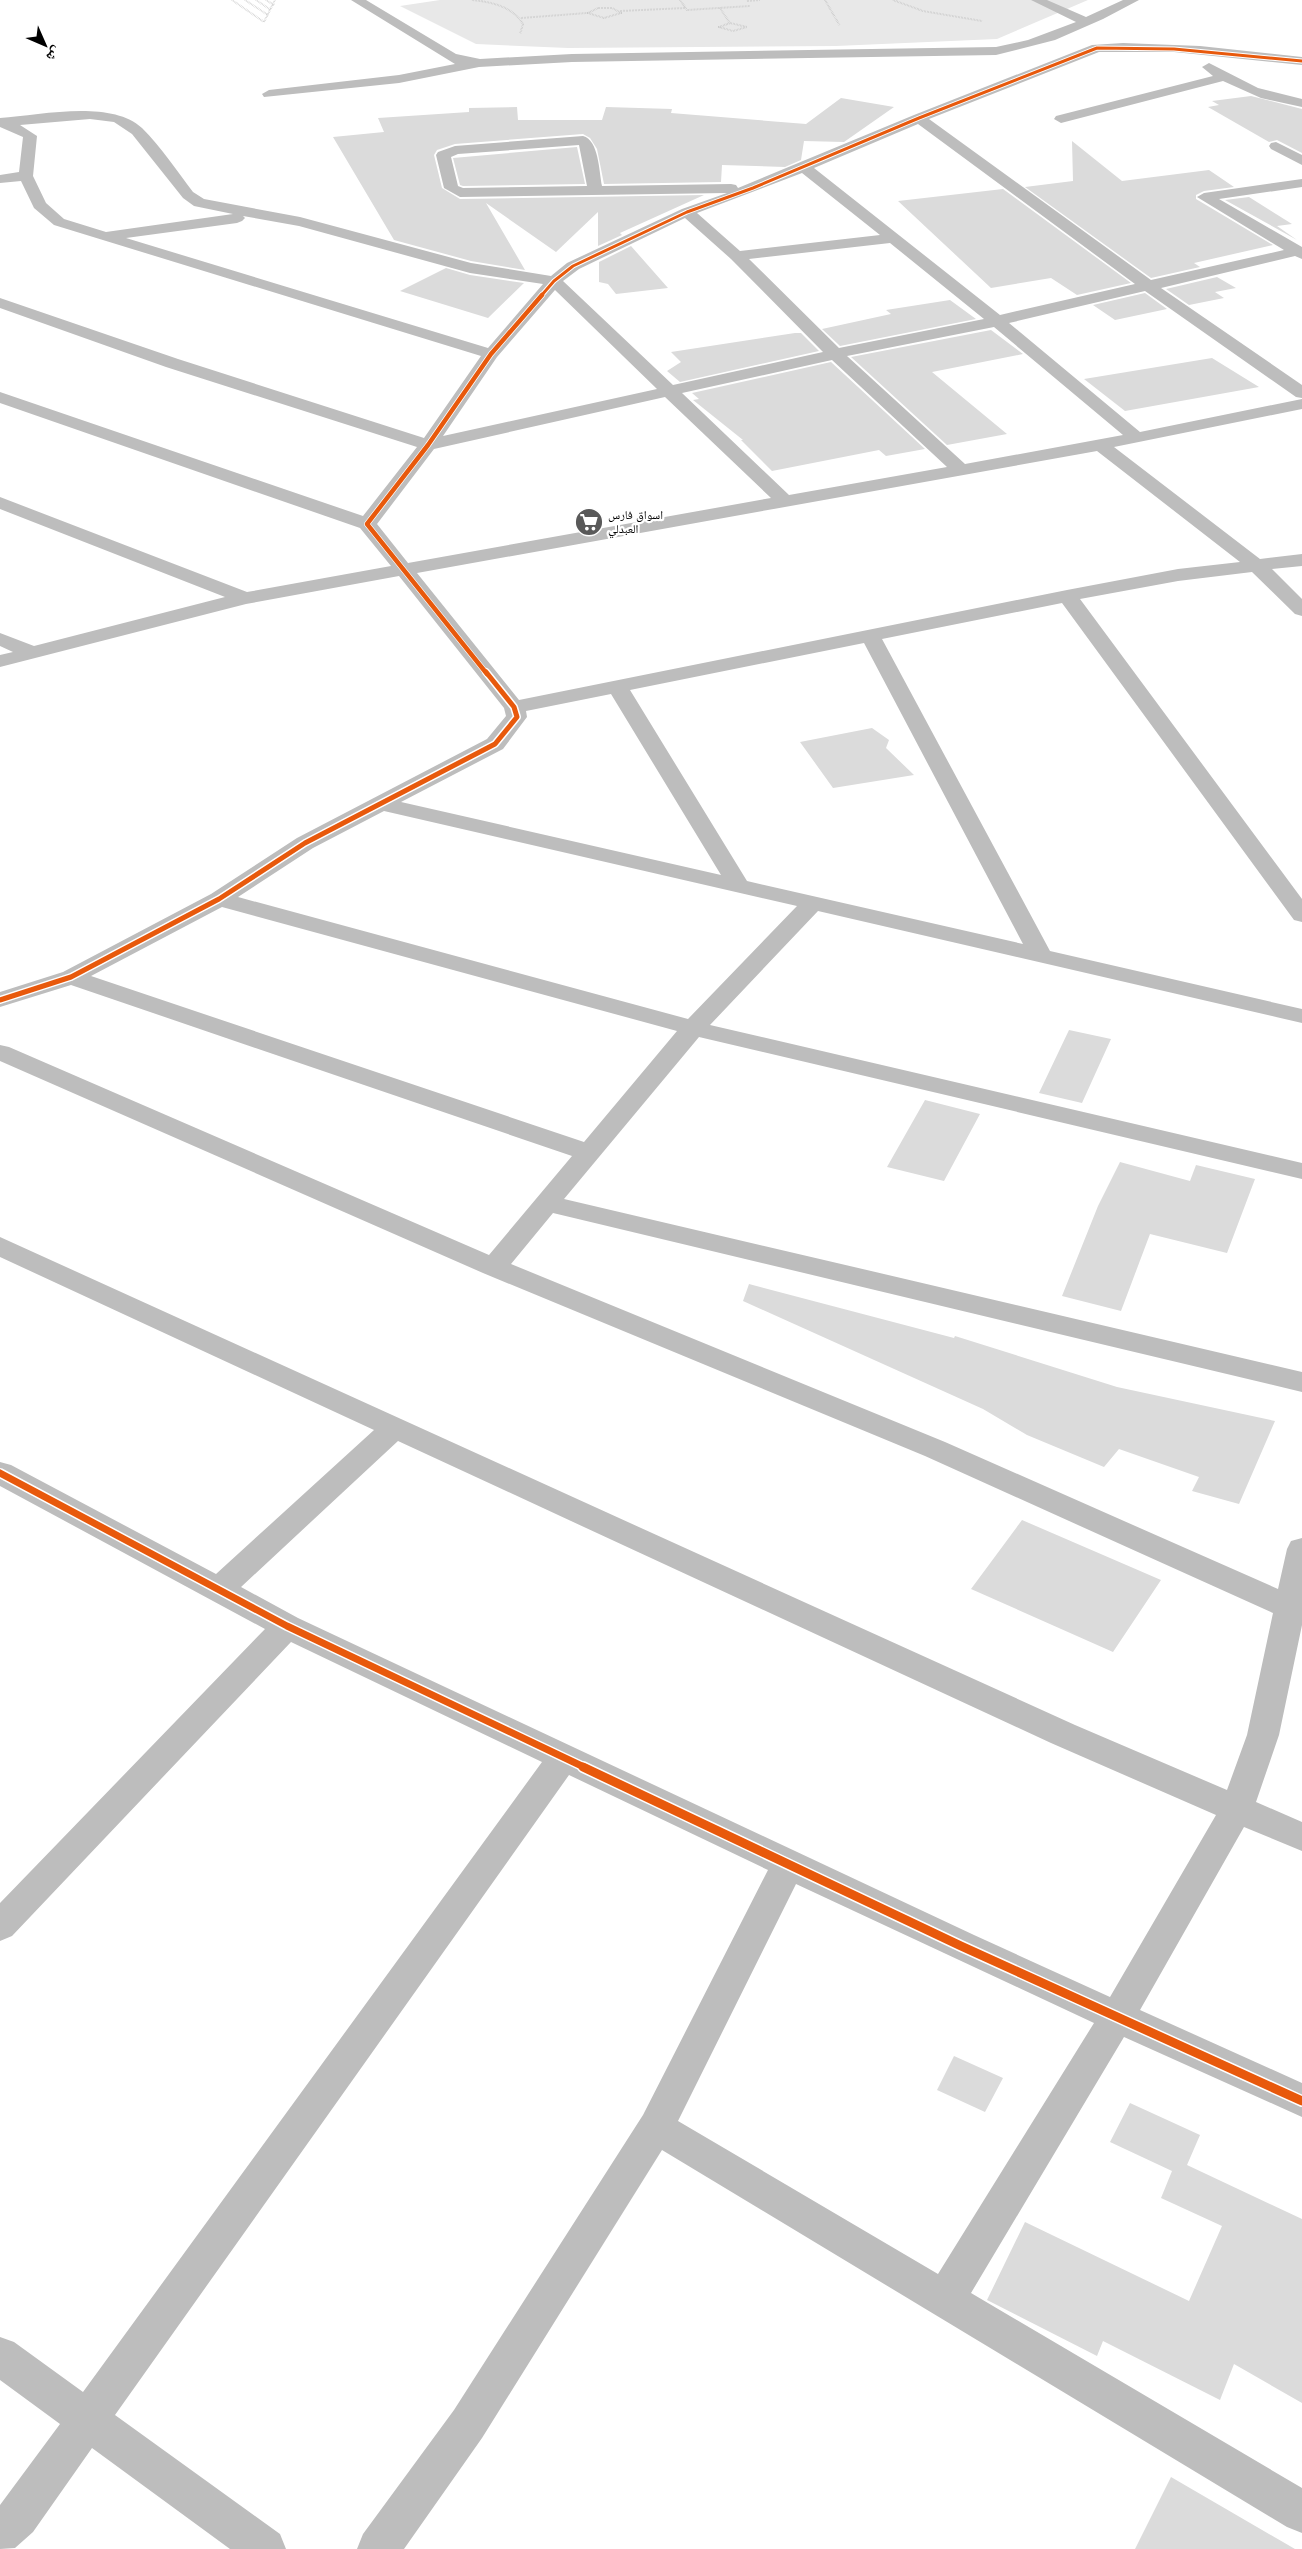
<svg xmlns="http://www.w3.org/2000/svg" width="1302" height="2549" viewBox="0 0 1302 2549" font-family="'DM Sans','Noto Naskh Arabic',sans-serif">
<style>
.green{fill:#e8e8e8}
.building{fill:#dbdbdb}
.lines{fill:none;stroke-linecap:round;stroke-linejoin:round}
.path{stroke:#c2c2c2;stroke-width:2;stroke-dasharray:0.5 1;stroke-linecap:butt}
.minor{fill:#bdbdbd;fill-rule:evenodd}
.cycleway-far4-casing{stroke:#fff;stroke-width:5}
.cycleway-far3-casing{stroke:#fff;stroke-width:6}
.cycleway-far2-casing{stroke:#fff;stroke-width:8}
.cycleway-far1-casing{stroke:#fff;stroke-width:10}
.cycleway-casing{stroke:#fff;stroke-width:12}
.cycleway-far4{stroke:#e8590c;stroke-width:3}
.cycleway-far3{stroke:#e8590c;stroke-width:4.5}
.cycleway-far2{stroke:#e8590c;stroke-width:5}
.cycleway-far1{stroke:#e8590c;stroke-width:7}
.cycleway{stroke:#e8590c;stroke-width:9}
.labels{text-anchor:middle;stroke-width:4.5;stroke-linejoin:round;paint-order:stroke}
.far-poi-label{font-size:12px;fill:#000;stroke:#fff;text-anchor:start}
</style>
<rect width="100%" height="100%" fill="#fff"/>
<path class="green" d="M440,0h648l-91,39 -161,7 -268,2 -92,-4 -76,-38z"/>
<path class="building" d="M1251,96l51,13v44l-25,-13 -8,2 -61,-35 11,-2 -7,-4z
M841,98l53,9 -50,35 -40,-1 -3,19 -16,7 -63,-2 -1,17 -117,2 -7,-35 -7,-11 -7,-4 -128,10 -18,6 -3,5 8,33 18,11 244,-4 -84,38 2,2 -24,11v-34l-42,40 -70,-49 39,67 -54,-9 -77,-21 -61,-103 51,-5 -6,-14 91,-6v-4l48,-1 1,13h84l4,-13 66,2 -1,4 135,11z
M1072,141l50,40 87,-11 25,17 -30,4 -8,4v4l77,46 -79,18 6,4 -49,11 -126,-91 48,-6z
M577,147l8,37 -122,2 -3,-1 -7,-27z
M1003,189l128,94 -54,12 -26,-17 -60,10 -93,-87z
M1249,197l43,27 -15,2 20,14 -72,-40z
M631,246l37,42 -52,6 -8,-10 -9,-2v-20z
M446,268l24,7 54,8 -36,35 -88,-27z
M1217,277l19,11 -21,4 9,6 -35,7 -23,-16z
M1145,293l22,16 -52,11 -22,-15z
M950,300l26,19 -136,27 -18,-17 69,-15 -5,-4z
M991,330l32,24 -91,18 75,62 -60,11 -96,-88z
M795,333h6l18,18 -139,31 -13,-11 14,-9 -10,-10z
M1212,358l47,29 -134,24 -41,-32z
M831,362l94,87 -39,7 -7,-6 -107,21 -31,-31h2l-50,-40 6,-1 -7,-6z
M872,728l17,12 -3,8 28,27 -81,13 -33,-46z
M1069,1030l42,9 -29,64 -43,-10z
M925,1100l55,14 -36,67 -57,-14z
M1120,1162l70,19 6,-16 59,14 -28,74 -77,-19 -29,77 -59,-15 36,-90z
M749,1284l205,54 1,-2 162,51 158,34 -36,83 -47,-13 7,-14 -80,-28 -15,18 -77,-32 -44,-26 -240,-108z
M1022,1520l139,60 -48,72 -142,-63z
M954,2056l49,22 -18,34 -48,-22z
M1130,2103l70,32 -13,30 115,54v184l-68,-39 -14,36 -117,-59 -6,15 -110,-56 38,-78 164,79 33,-75 -61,-28 11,-27 -62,-29z
M1171,2477l124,72h-160z"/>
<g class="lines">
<path class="path" d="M232,0l32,22 11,-22
M245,0l23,15
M256,0l15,10
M266,0l8,5
M472,0c19,2 40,6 51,24l-3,10
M680,0l7,10 63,-4
M825,0l15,26
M893,0l30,11 59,10
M747,1l13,-1
M598,8h14l9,5 -17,5 -16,-5z
M720,8l10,15
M620,11l65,-3
M521,18l66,-5
M730,23l17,4 -14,4 -14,-4z"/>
<path class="minor" d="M351,0h15l90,54 24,5 92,-5 424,-7 32,-7 48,-18 -45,-22h16l39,17 37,-17h16l-36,19 -48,21 -59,15 -424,7 -93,5 -80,16 -135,14 -2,-3 7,-4 130,-15 56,-11z
M1123,43l77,3 102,11v8l-128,-13h-75l-170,67 222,161 133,-30 -87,-53 7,-4 98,-14v8l-83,12 83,48v12l-7,-3 -134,32 141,97v13l-6,-1 -151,-106 -136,32 131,109 162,-33v10l-188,38 146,112 42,-5v12l-30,3 30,30v17l-7,-2 -43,-42 -74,9 -98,18 222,300v23l-8,-2 -232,-317 -180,36 168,312 252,58v14l-484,-112 -108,114 592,138v16l-603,-142 -135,162 738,173v20l-749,-179 -42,51 434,178 333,147 9,-40 4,-8 11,-3v87l-23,110 -23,67 46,20v29l-58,-24 -104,183 162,73v34l-178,-80 -153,256 331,195v45l-15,-6 -625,-377 -180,288 -78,111h-47l6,-15 91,-124 189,-295 125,-245 -199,-95 -454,640 165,119 6,15h-56l-138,-101 -59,84 -18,16 -15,1v-44l60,-81 -60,-44v-43l14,5 69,50 459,-630 -251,-120 -279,294 -12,5v-38l265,-274 -265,-143v-24l11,3 205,109 158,-144 -374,-173v-20l1075,488 152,65 20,-55 26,-122 -348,-157 -442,-183 -483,-212v-16l9,2 480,208 83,-99 -501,-171 -71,22v-15l63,-20 148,-78 86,-56 190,-99 19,-23 -2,-8 -105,-132 -153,28 -246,63v-12l13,-3 -13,-6v-13l34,13 191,-49 -225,-88v-12l247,95 144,-26 -31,-38 -360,-125v-11l363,124 54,-69 -251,-80 -166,-59v-10l178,61 246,79 57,-82 -427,-131 -20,-17 -13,-27 -21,2v-8l19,-3 4,-35 -23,-10v-9c40,-3 111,-19 142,10 19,19 35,43 51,64l11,7 96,18 171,46 80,13 16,-13 115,-54 45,-16 -267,4 -16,-9 -8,-33 2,-3 17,-6 128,-10c16,4 16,36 19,50l129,-2 5,1 2,3 176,-73 178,-70zM90,119l24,3 18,12 51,64 11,8 39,8 -127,18 -42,-13 -18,-16 -13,-27 4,-40 -17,-11zM918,124l217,160 -135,31 -186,-147zM579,145l8,41 -124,2 -5,-2 -7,-29 7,-3zM802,173l78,62 -140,16 -43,-38zM243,216l56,10 171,47 73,11 -55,64 -362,-110 111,-15 5,-2 3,-3zM685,218l46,41 92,93 -150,33 -110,-104 16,-12zM890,243l94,76 -145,29 -90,-89zM555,290l102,99 -214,47 54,-79zM994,327l129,108 -158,29 -118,-108zM832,360l115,107 -158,28 -107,-102zM665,397l106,101 -363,65 -31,-39 57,-75zM1097,451l143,111 -62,7 -111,21 -548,110 -102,-127zM864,643l159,301 -276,-63 -117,-191zM611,694l110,181 -320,-73 102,-53 24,-32 -1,-6zM384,811l413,95 -109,113 -450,-122 75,-49zM222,907l455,124 -93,111 -493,-166zM398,1441l653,302 165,72 -106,182 -136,-62 -676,-317 -57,-31zM796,1884l298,139 -156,251 -260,-153z
M1209,63l49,25 44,11v8l-41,-9 -38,-17 -162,42 -7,-4 2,-3 157,-40 -11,-9z
M1276,142l26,13v10l-31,-16 -2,-3 2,-3z"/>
<defs>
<path id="cycleway-far4" d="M541,296l13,-15 19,-15 114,-54 66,-24 166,-70 178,-70 77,1 128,12"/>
<path id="cycleway-far3" d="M487,674l-120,-150 61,-79 63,-91 51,-59"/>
<path id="cycleway-far2" d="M0,1000l71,-23 148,-78 86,-56 190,-99 22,-27 -3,-10 -28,-35"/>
<path id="cycleway-far1" d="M0,1473l287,153 299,142"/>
<path id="cycleway" d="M583,1767l378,179 341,155"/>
</defs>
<use href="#cycleway-far4" class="cycleway-far4-casing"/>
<use href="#cycleway-far3" class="cycleway-far3-casing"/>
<use href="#cycleway-far2" class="cycleway-far2-casing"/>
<use href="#cycleway-far1" class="cycleway-far1-casing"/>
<use href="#cycleway" class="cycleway-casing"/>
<use href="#cycleway-far4" class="cycleway-far4"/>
<use href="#cycleway-far3" class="cycleway-far3"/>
<use href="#cycleway-far2" class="cycleway-far2"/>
<use href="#cycleway-far1" class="cycleway-far1"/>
<use href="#cycleway" class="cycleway"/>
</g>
<defs>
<symbol id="supermarket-disc" viewBox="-11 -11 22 22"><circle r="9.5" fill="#595959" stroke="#fff"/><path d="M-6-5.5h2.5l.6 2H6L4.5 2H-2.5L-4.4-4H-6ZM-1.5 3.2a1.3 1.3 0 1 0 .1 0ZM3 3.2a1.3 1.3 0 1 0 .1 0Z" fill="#fff"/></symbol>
</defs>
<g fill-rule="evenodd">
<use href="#supermarket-disc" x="573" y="506" width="32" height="32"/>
</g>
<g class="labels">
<g class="far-poi-label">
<text x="608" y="519">اسواق فارس<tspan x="608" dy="14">العبدلي</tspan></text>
</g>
</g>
<g transform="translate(45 45) rotate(135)" stroke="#ffffff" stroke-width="4" paint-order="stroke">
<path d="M0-4L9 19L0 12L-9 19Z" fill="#000000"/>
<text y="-8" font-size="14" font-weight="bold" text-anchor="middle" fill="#000000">ش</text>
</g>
</svg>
